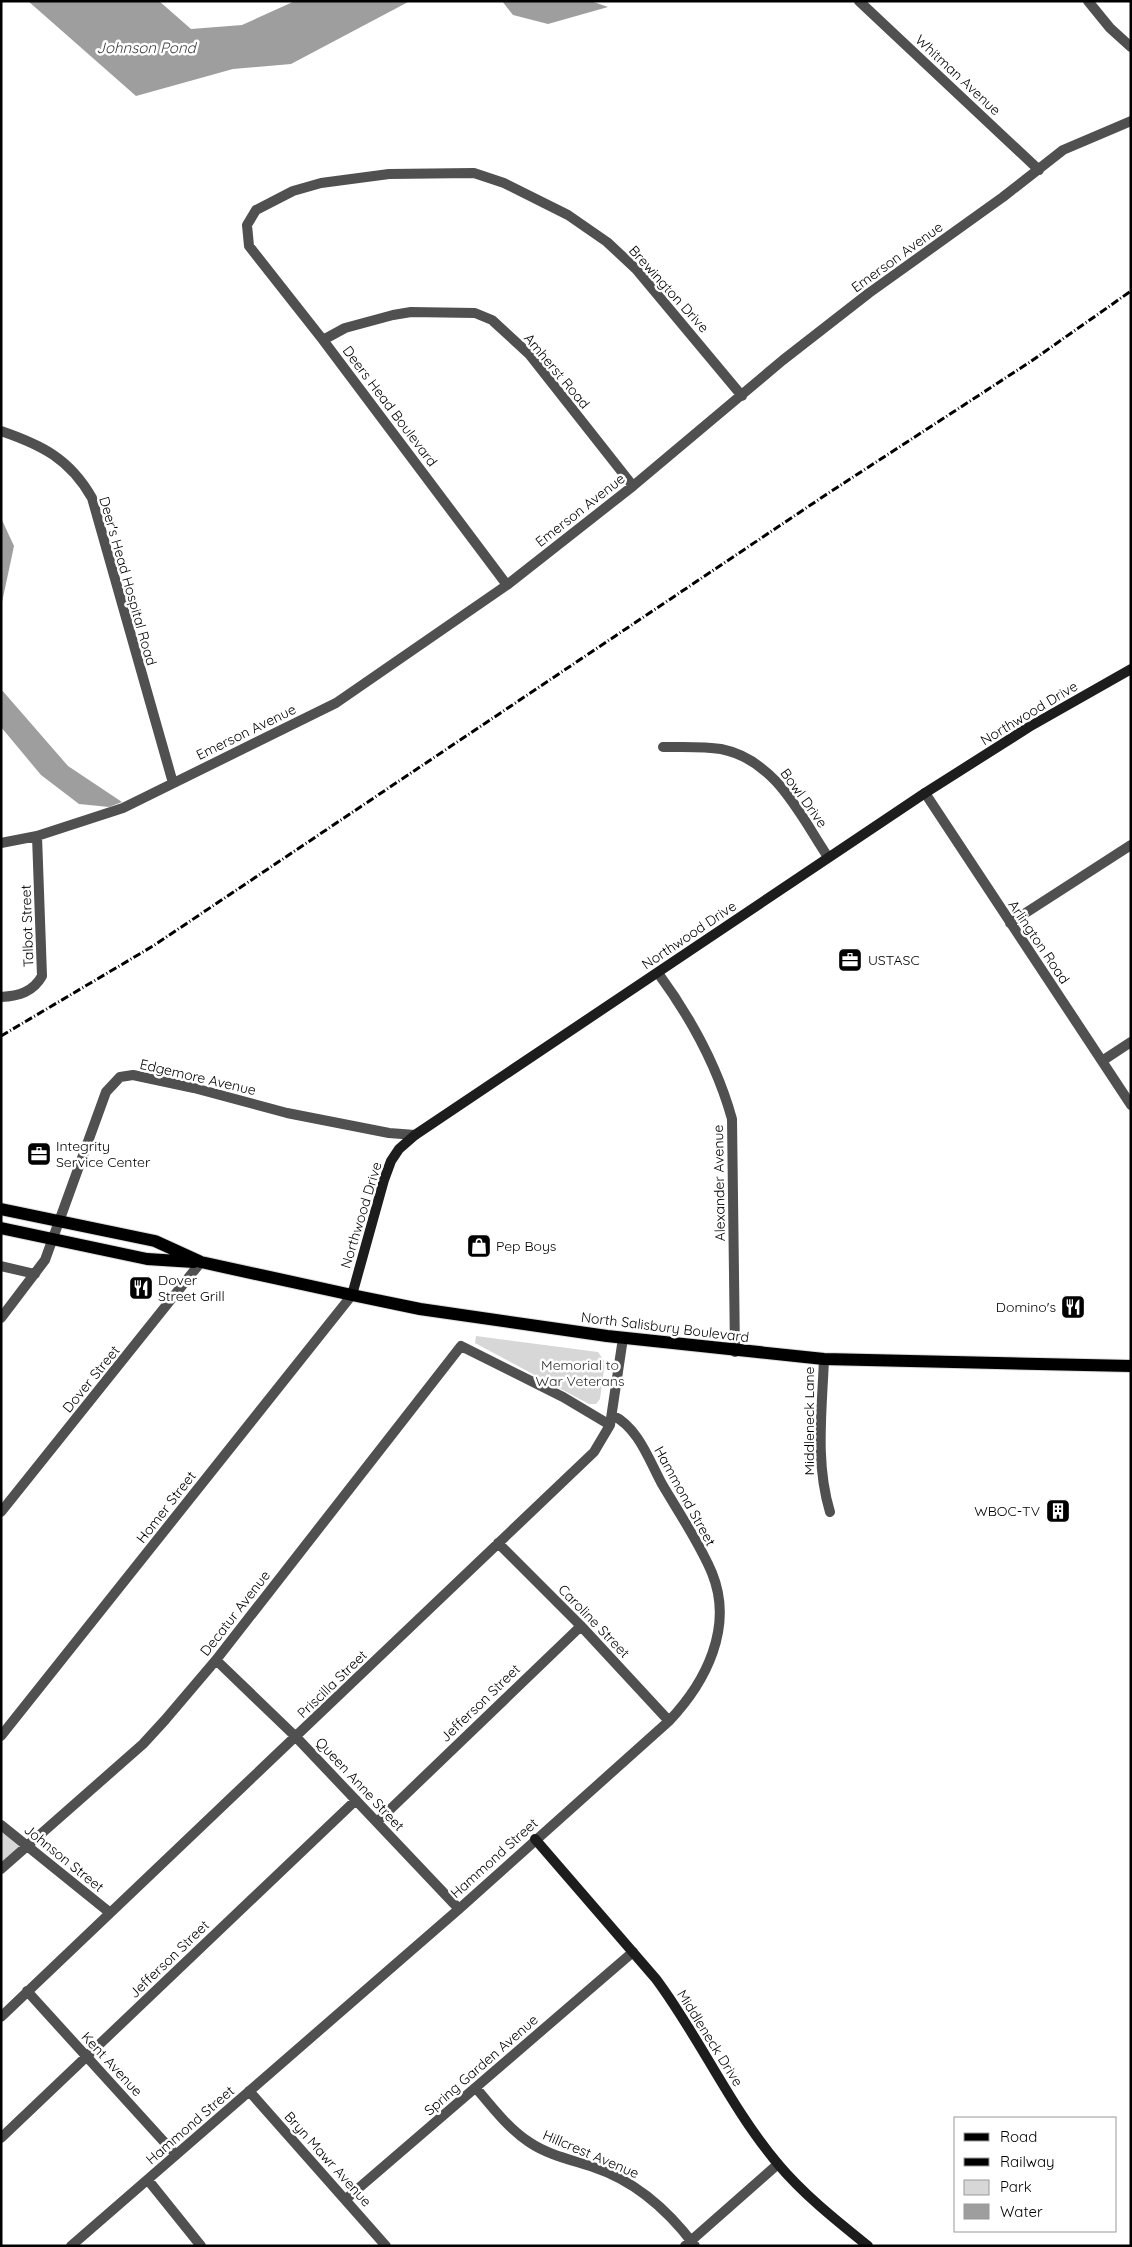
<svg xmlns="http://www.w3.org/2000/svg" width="1132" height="2247" viewBox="0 0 1132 2247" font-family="Quicksand,sans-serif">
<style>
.green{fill:#d7d7d7}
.water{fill:#9e9e9e}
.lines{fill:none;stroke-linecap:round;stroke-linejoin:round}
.primary-casing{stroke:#dbdbdb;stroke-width:14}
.street{stroke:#505050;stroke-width:10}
.secondary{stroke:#1d1d1d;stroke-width:10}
.primary{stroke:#000;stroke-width:12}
.rail{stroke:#000;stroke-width:3;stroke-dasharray:8 2.5 1 2.5;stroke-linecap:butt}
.labels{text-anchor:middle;stroke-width:5;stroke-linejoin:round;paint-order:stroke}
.street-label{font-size:14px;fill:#000;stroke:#fff}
.poi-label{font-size:14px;fill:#000;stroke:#fff;text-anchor:start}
.park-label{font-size:14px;fill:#2e2e2e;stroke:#fff}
.water-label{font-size:15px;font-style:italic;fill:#3f3f3f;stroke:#fff}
</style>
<rect width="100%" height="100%" fill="#fff"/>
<path class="green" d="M476,1336l122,16 7,10 -5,37 -4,5h-7l-114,-61z
M1,1825l26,20 -26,24z"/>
<path class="water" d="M28,1h131l32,28 51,-4 53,-24h115l-119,63 -58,5 -97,27z
M502,1h89l17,6 -60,17 -35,-9z
M1,518l13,28 -13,61z
M1,689l67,77 54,36 -13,5 -30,-3 -38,-29 -40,-48z"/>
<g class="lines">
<defs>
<path id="primary" d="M1,1209l154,32 46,21 151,33 68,14 187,27 217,23 307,7
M1,1228l146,31 47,3"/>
</defs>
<use href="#primary" class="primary-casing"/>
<path class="street" d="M859,1l180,169
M1088,1l22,27 21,19
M323,340l22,-12 48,-13 18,-3 64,1 17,7 37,34 104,132
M1,431c41,14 69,28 91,67l81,285
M507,585l-184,-245 -74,-94 -2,-21 9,-15 37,-19 28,-8 68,-9 85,-1 30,10 64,32 39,27 29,27 106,127
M663,747c19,0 40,-1 58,2 55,11 79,66 107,108
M925,793l206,312
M1,843l36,-7 86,-28 213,-105 171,-118 126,-99 150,-126 86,-67 134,-96 60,-47 68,-29
M1010,923l121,-78
M658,973c33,45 59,92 74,146l3,233
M1,997c18,-1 32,-5 41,-21l-5,-140
M1102,1061l29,-19
M1,1266l34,8
M1,1318l44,-58 61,-168 14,-15 13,-2 61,13 93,25 102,20 26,2
M824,1359c-2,51 -9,104 6,153
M1,1512l200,-250
M498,1543l83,83 88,95
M216,1660l80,77 163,172
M1,1736l351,-441
M377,1822l204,-196
M1,1825l108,87
M1,1869l142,-125 22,-24 51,-60 245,-314 102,51 47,28
M27,1991l149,164
M1,2017l593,-565 16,-27 13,-87
M476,2088c16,19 32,40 53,54 19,13 43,18 64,25 43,14 75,43 102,79
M249,2091l137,155
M1,2138l355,-338
M148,2180l53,66
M346,2199l287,-247
M71,2246l388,-337 210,-188c37,-39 65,-94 43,-148 -13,-31 -33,-60 -50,-89 -13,-24 -24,-57 -50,-69
M685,2246l93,-82"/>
<path class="secondary" d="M352,1295l32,-115 7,-19 8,-12 16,-14 510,-342 104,-66 102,-58
M535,1839l121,140c44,59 74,128 122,185 26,31 59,57 90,82"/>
<use href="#primary" class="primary"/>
<path class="rail" d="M1,1036l152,-90 671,-450 206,-134 101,-71"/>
</g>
<defs>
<symbol id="office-square" viewBox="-11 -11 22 22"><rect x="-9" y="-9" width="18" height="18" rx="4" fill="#000" stroke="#fff"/><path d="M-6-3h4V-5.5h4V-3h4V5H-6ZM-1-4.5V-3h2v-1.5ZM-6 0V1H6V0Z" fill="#fff"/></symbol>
<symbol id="shop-square" viewBox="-11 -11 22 22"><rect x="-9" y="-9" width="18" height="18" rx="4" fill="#000" stroke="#fff"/><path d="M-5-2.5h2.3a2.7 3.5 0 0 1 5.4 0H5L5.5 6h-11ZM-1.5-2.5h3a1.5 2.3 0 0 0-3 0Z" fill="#fff"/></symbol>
<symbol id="restaurant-square" viewBox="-11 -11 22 22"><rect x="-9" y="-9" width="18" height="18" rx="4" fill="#000" stroke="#fff"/><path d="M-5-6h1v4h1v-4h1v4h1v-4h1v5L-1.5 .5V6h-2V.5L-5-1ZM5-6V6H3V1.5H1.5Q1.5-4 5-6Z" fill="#fff"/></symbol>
<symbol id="building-square" viewBox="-11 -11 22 22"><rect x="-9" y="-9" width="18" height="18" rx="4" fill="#000" stroke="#fff"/><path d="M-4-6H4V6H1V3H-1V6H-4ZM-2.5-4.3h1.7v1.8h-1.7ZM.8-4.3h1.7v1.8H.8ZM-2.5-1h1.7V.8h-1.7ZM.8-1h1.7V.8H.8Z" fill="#fff"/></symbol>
</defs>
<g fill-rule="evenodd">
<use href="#office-square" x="836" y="946" width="28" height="28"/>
<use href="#office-square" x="25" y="1140" width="28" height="28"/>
<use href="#shop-square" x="465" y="1232" width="28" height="28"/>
<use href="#restaurant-square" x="127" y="1274" width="28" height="28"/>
<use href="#restaurant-square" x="1059" y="1293" width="28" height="28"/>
<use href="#building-square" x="1044" y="1497" width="28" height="28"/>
</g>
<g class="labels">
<g class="street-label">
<text transform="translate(958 75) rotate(43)" y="5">Whitman Avenue</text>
<text transform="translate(897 257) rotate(-36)" y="5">Emerson Avenue</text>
<text transform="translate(669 289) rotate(48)" y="5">Brewington Drive</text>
<text transform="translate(557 371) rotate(50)" y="5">Amherst Road</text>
<text transform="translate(390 406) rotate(53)" y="5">Deers Head Boulevard</text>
<text transform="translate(580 510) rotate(-38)" y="5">Emerson Avenue</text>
<text transform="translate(128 581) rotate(74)" y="5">Deer's Head Hospital Road</text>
<text transform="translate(1029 713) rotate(-31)" y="5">Northwood Drive</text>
<text transform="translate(246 732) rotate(-26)" y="5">Emerson Avenue</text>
<text transform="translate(804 798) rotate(54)" y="5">Bowl Drive</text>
<text transform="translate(27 926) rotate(-92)" y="5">Talbot Street</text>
<text transform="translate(689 935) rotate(-34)" y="5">Northwood Drive</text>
<text transform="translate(1039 942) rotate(56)" y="5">Arlington Road</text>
<text transform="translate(198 1077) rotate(13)" y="5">Edgemore Avenue</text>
<text transform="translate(719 1183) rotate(-91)" y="5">Alexander Avenue</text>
<text transform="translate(361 1215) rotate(-73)" y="5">Northwood Drive</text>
<text transform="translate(665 1327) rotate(7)" y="5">North Salisbury Boulevard</text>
<text transform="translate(91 1379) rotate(-51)" y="5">Dover Street</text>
<text transform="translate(809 1421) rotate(-90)" y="5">Middleneck Lane</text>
<text transform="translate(685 1496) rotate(61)" y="5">Hammond Street</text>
<text transform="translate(166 1507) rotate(-52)" y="5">Homer Street</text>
<text transform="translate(235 1613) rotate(-52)" y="5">Decatur Avenue</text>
<text transform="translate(594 1621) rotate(46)" y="5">Caroline Street</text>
<text transform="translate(332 1684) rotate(-44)" y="5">Priscilla Street</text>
<text transform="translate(480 1703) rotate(-44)" y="5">Jefferson Street</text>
<text transform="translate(360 1784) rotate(47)" y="5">Queen Anne Street</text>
<text transform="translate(64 1858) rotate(39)" y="5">Johnson Street</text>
<text transform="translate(494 1858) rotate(-42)" y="5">Hammond Street</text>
<text transform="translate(169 1959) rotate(-44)" y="5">Jefferson Street</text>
<text transform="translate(710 2038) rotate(58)" y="5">Middleneck Drive</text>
<text transform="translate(112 2064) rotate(47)" y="5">Kent Avenue</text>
<text transform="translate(481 2065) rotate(-41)" y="5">Spring Garden Avenue</text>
<text transform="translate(190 2125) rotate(-41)" y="5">Hammond Street</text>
<text transform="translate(591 2154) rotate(23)" y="5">Hillcrest Avenue</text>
<text transform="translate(328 2159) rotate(48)" y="5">Bryn Mawr Avenue</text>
</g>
<g class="poi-label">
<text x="868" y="965">USTASC</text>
<text x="56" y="1151">Integrity<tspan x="56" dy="16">Service Center</tspan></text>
<text x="496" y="1251">Pep Boys</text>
<text x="158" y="1285">Dover<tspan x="158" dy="16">Street Grill</tspan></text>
<text x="1056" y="1312" text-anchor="end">Domino's</text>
<text x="1040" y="1516" text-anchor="end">WBOC-TV</text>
</g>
<g class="park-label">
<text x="580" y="1370">Memorial to<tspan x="580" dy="16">War Veterans</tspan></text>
</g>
<g class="water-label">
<text x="146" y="53">Johnson Pond</text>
</g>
</g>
<rect width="1132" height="2247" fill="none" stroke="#000000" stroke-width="5"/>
<rect x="954" y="2117" width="162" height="115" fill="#ffffff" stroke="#999999"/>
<rect x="964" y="2133" width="25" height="8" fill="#000000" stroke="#999999"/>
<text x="1000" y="2142" font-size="15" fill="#000000">Road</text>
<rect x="964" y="2158" width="25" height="8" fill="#000000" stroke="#999999"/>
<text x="1000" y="2167" font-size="15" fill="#000000">Railway</text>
<rect x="964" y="2180" width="25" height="15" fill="#d7d7d7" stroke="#999999"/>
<text x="1000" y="2192" font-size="15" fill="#000000">Park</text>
<rect x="964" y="2204" width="25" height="15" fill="#9e9e9e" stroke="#999999"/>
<text x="1000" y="2217" font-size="15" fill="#000000">Water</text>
</svg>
